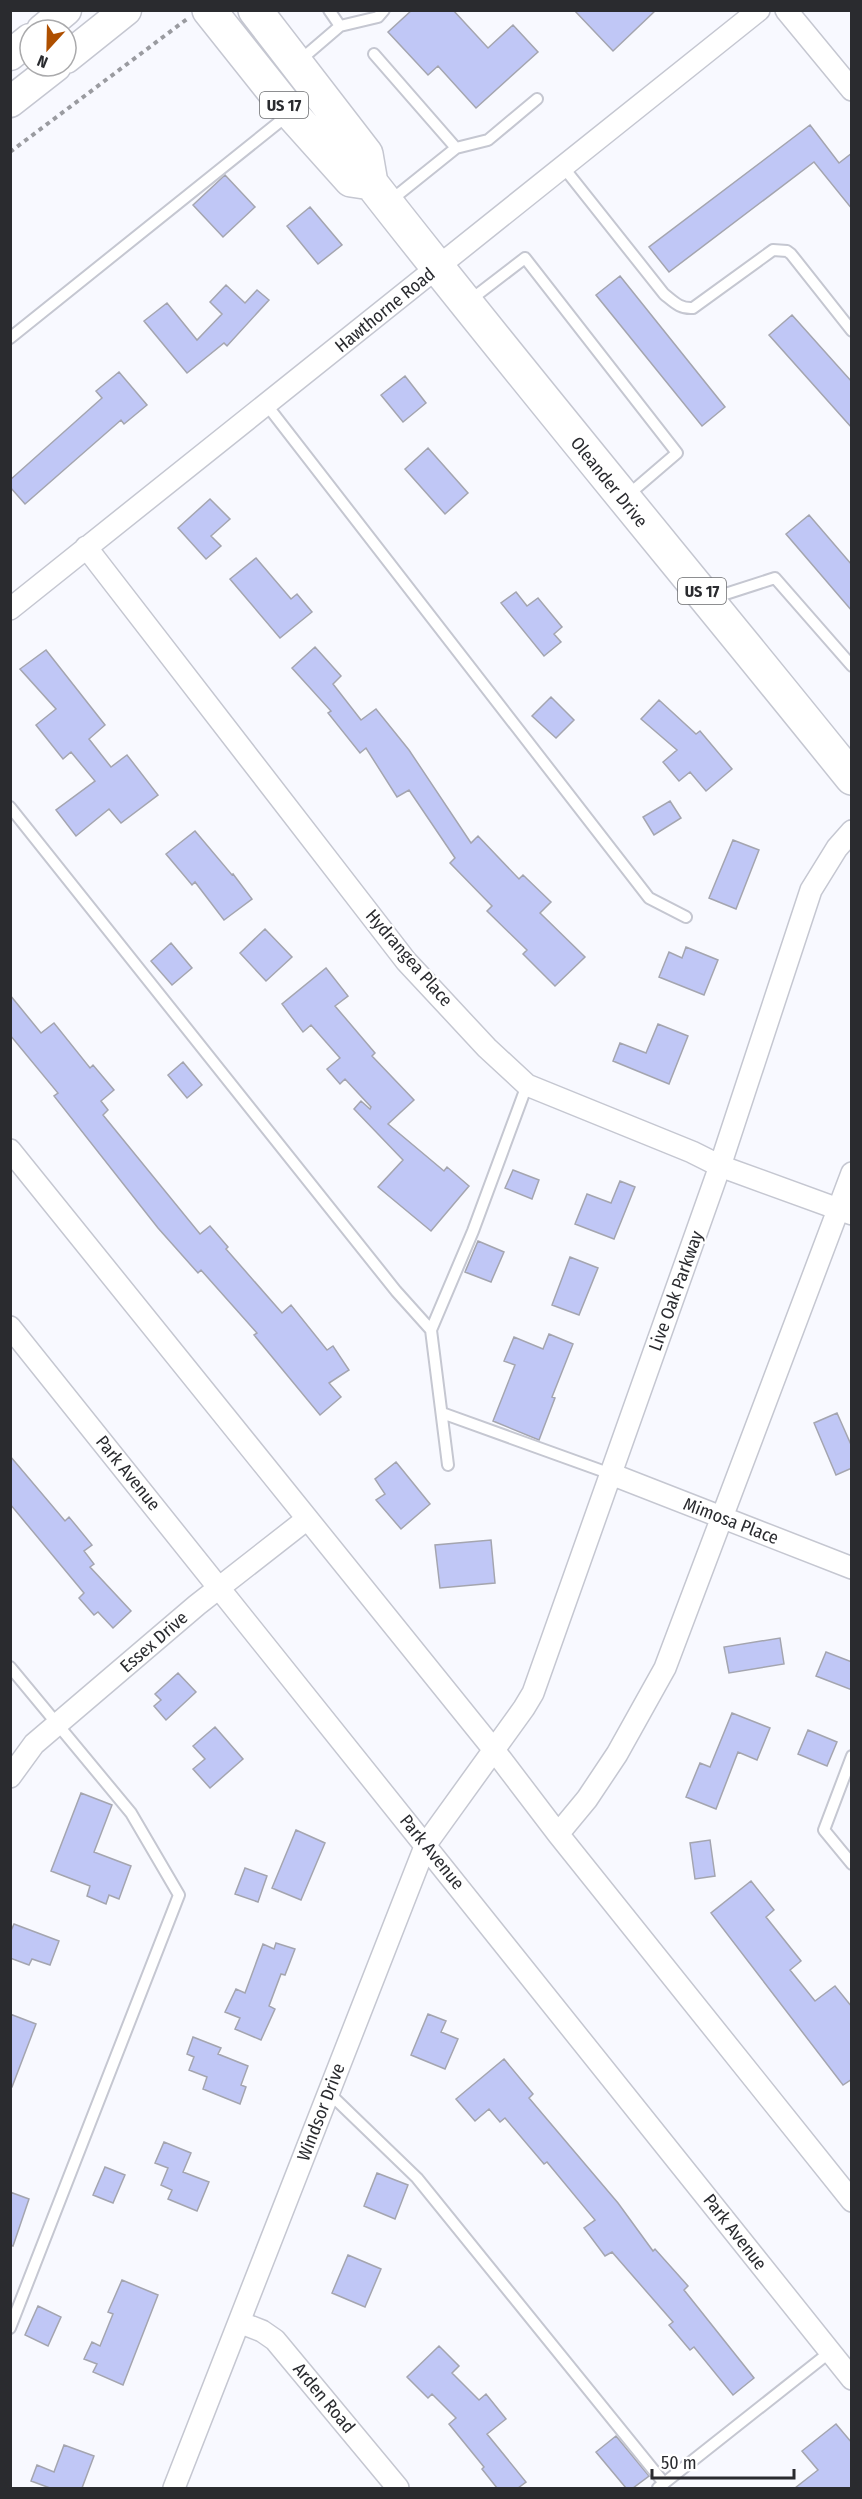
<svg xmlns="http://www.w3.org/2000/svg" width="862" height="2499" viewBox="0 0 862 2499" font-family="'Fira Sans Condensed',sans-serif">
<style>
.building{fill:#c0c7f6;stroke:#a4a5af;stroke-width:1.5}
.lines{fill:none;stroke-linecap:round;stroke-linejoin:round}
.lane-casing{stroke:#c5c7d1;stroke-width:14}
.street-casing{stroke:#c5c7d1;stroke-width:24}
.secondary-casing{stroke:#c5c7d1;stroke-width:33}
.primary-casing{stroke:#c5c7d1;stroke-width:36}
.path{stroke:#9a9ba0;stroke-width:4;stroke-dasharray:4.5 4.5;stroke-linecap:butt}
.lane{stroke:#fff;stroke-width:10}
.street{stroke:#fff;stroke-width:21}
.secondary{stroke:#fff;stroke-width:30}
.primary{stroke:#fff;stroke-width:33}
.labels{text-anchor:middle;stroke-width:4.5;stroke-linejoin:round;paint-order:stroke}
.shield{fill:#fff;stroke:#6a6b6d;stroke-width:1.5}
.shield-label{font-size:16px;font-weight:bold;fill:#2a2b2f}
.street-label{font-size:18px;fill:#2a2b2f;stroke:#fff}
</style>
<rect width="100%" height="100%" fill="#f8f9ff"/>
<path class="building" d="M412,10h41l35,38 25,-23 25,27 -62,56 -38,-42 -10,9 -40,-43z
M574,10h82l-43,41z
M810,125l29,38 13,-10v56l-38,-47 -145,110 -20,-25z
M225,175l30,32 -32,30 -30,-32z
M310,207l32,38 -24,19 -31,-38z
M620,276l105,131 -23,19 -106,-131z
M226,285l19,18 12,-13 12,10 -42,46 -3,-3 -37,30 -43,-52 23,-18 30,37 25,-26 -12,-12z
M792,315l60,67v46l-83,-93z
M119,372l28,33 -23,19 -3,-4 -96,84 -15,-17v-7l92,-82 -6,-7z
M405,376l21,27 -23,19 -22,-27z
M428,448l40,45 -23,21 -40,-45z
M210,499l20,20 -19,17 10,10 -15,13 -28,-31z
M809,515l43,50v46l-66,-77z
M256,558l35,41 6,-5 15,18 -32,26 -50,-59z
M516,592l11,14 11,-8 24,29 -8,7 7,8 -17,14 -43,-53z
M315,647l26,29 -8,8 28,36 15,-11 33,41 62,93 7,-7 41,43 4,-4 28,27 -11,11 45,44 -30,29 -32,-32 4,-4 -40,-39 5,-5 -42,-43 5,-5 -46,-68 -12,7 -31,-49 -6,5 -32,-40 3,-2 -39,-43z
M46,650l59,75 -16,14 22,28 16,-12 31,40 -37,28 -12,-14 -33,27 -20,-26 39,-29 -24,-29 -8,7 -27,-34 20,-16 -36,-40z
M551,697l23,23 -18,18 -24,-22z
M659,700l37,34 4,-3 32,38 -26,22 -16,-19 -11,9 -16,-19 14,-12 -36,-31z
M670,801l11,17 -27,17 -11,-18z
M195,831l37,44 1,-1 19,25 -28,21 -29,-38 -3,3 -26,-31z
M733,840l26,10 -23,59 -27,-11z
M265,929l27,28 -26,24 -26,-28z
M171,943l21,25 -20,17 -21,-24z
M686,947l32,13 -14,35 -45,-18 10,-25 13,6z
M326,968l22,28 -13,10 40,47 -3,3 42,44 -26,24 56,47 3,-4 22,19 -38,45 -53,-44 25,-27 -49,-51 7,-8 9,8 1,-2 -26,-28 -5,5 -13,-15 13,-11 -29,-33 -8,7 -21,-28z
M10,995l31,38 13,-10 36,45 3,-3 21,25 -13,11 7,9 -5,5 97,119 10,-8 18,21 -2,2 56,64 9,-8 36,45 6,-4 16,24 -20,13 12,14 -21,18 -66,-80 3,-2 -56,-63 -3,3 -40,-45 -104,-132 4,-3 -48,-58z
M658,1024l30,12 -19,48 -56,-23 7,-18 26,10z
M183,1062l19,23 -15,13 -19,-23z
M513,1170l26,10 -7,19 -27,-11z
M620,1181l15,6 -21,52 -39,-15 12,-30 24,9z
M478,1241l26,11 -13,30 -26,-10z
M570,1257l28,11 -19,47 -27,-10z
M549,1334l24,10 -21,53 3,1 -16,42 -46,-19 22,-56 -11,-4 10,-24 29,12z
M837,1413l15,34v21l-16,7 -22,-52z
M10,1456l55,65 4,-4 23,28 -8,6 10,13 -4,3 41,44 -18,17 -15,-16 -4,3 -15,-17 5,-5 -74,-89z
M396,1462l34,42 -29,25 -25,-29 9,-6 -10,-15z
M491,1540l4,43 -55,5 -5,-43z
M780,1638l4,26 -55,9 -5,-26z
M826,1652l26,10v28l-36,-14z
M178,1673l18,19 -30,28 -12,-14 7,-6 -6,-6z
M732,1713l38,15 -13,32 -19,-8 -22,57 -30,-12 14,-34 10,4z
M215,1727l28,32 -33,29 -17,-19 12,-10 -12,-13z
M808,1730l29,12 -10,24 -29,-12z
M81,1793l31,12 -18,47 37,14 -12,33 -10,-4 -3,9 -19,-8 3,-10 -39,-15z
M296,1830l29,13 -24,57 -29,-12z
M710,1840l5,36 -20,3 -5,-36z
M245,1868l22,8 -9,26 -23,-8z
M751,1881l23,29 -8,7 35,44 -11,9 25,31 20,-15 17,21v72l-9,6 -132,-172z
M14,1924l45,17 -9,24 -18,-6 -3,6 -19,-7v-25z
M276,1943l19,6 -10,26 -4,-1 -12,32 6,3 -14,31 -26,-11 5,-11 -15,-6 11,-23 9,4 18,-49 11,5z
M10,2014l26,10 -24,63h-2z
M428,2014l18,7 -5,11 17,7 -13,30 -34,-14z
M193,2037l28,11 -3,6 30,12 -7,19 5,2 -6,17 -37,-15 4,-12 -18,-7 5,-13 -7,-3z
M504,2059l29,35 -4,4 89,105 35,48 2,-2 33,37 -4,4 70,88 -21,17 -39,-48 -4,3 -21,-25 4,-3 -61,-70 -7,4 -21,-28 11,-8 -48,-58 -3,2 -39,-46 -5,4 -11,-13 -14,12 -19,-22z
M164,2142l27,11 -8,19 26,10 -12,29 -29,-12 4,-9 -11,-5 7,-17 -13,-5z
M105,2167l20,8 -12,28 -20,-8z
M377,2173l31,12 -13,34 -31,-13z
M10,2192l19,7 -16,47 -3,-1z
M348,2255l33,14 -16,38 -33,-14z
M122,2280l36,15 -35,90 -30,-13 4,-8 -13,-5 8,-17 8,4 13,-32 -5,-2z
M38,2306l23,11 -13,29 -23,-11z
M439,2346l20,20 -7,7 27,27 7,-6 20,25 -19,15 39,48 -8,6h-21l-15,-19 2,-2 -35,-43 7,-6 -24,-24 -4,4 -21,-21z
M836,2424l16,19v45h-57l23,-18 -16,-19z
M616,2436l33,40 -16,12h-7l-30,-36z
M64,2445l30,11 -12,32h-32l-19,-7 6,-16 17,7z"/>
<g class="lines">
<defs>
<path id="lane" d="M329,10l11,16
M374,54l82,94
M298,62l42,-36 38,-9 6,-7
M564,168l100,126c10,8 16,15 29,14l80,-58 14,1 4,3 61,77
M390,201l66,-53 32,-8 49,-41
M469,301l56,-43 152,195 -49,42
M10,338l278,-223
M266,404l383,494 37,19
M713,598l62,-20 77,88
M10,807l386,484 35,39 17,135
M431,1330l42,-99 54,-146
M442,1413l169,61
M10,1667l121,146 48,82 -169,433
M852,1756l-28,74 28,34
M329,2093l88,85 247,305
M658,2488l172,-136"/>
<path id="street" d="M786,10l66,80
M86,547l320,414 81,87 40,37 165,67 28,14 132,48
M10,609l749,-599
M10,1150l484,600 64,84 294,367
M10,1327l842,1052
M611,1474l241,94
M10,1777l24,-33 163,-139 110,-86
M558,1834l29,-35 30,-45 48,-86 187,-495
M239,2322l23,9 13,9 123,148
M174,2488l252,-644 98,-136 9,-15 187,-527 91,-276 26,-42 15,-17"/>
<path id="secondary" d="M42,30l24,-20
M10,55l20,-16
M66,58l60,-48
M10,102l46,-36"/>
<path id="primary" d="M209,10l82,103 60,67 20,3
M255,10l111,144 5,29c157,201 321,396 481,595"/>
</defs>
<use href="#lane" class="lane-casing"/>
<use href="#street" class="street-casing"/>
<use href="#secondary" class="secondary-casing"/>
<use href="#primary" class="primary-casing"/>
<path class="path" d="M10,152l177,-133"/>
<use href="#lane" class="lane"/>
<use href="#street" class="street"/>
<use href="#secondary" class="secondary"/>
<use href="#primary" class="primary"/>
</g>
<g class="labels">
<g class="shield">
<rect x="260" y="92" width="48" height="26" rx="4.5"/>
<rect x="678" y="578" width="48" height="26" rx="4.5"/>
</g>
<g class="shield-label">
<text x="284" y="111">US 17</text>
<text x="702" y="597">US 17</text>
</g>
<g class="street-label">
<text transform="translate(385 310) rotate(-39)" y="6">Hawthorne Road</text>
<text transform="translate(609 482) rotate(51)" y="6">Oleander Drive</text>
<text transform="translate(409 958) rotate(49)" y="6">Hydrangea Place</text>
<text transform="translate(676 1291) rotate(-70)" y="6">Live Oak Parkway</text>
<text transform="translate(128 1473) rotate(51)" y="6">Park Avenue</text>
<text transform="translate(731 1521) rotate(21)" y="6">Mimosa Place</text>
<text transform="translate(154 1642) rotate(-41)" y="6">Essex Drive</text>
<text transform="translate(432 1852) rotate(51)" y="6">Park Avenue</text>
<text transform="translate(321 2112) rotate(-69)" y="6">Windsor Drive</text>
<text transform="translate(735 2232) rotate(52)" y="6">Park Avenue</text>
<text transform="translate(324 2398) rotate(50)" y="6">Arden Road</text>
</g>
</g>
<rect width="862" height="2499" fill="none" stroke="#2a2b2f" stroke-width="24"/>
<g transform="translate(48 48) rotate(202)"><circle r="28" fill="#ffffff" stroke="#aaaaac" stroke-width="1.5"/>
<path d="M0-4.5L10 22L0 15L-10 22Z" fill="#ae4f00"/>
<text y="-9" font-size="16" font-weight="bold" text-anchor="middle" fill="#2a2b2f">N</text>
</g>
<path d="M652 2469v9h142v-9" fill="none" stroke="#2a2b2f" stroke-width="3"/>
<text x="661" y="2469" font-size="18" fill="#2a2b2f" stroke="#ffffff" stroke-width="4.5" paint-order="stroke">50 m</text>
</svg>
